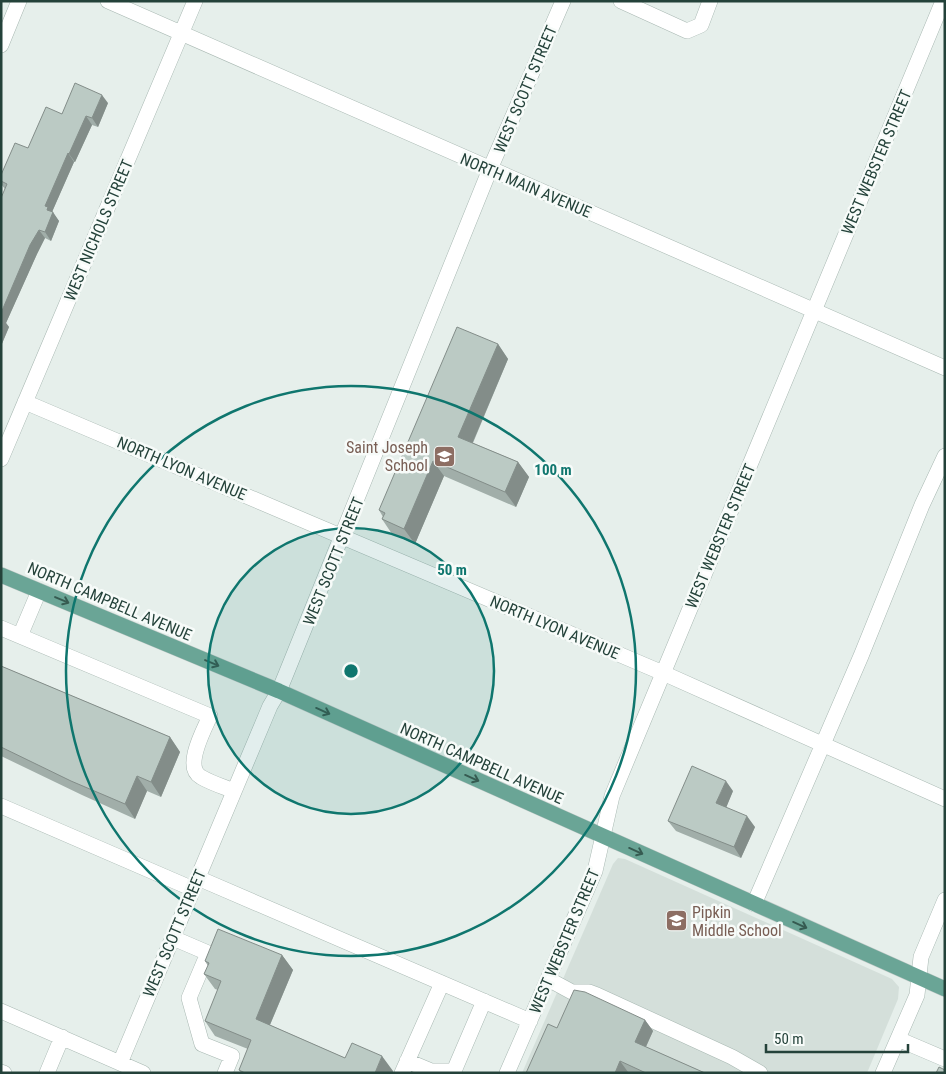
<svg xmlns="http://www.w3.org/2000/svg" width="946" height="1074" viewBox="0 0 946 1074" font-family="'Roboto Condensed',sans-serif">
<style>
.built{fill:#d4dfda}
.lines{fill:none;stroke-linecap:round;stroke-linejoin:round}
.minor-casing{stroke:#a8b8b2;stroke-width:16}
.major-casing{stroke:#c2cac8;stroke-width:16}
.minor{stroke:#fff;stroke-width:15}
.major{stroke:#6aa596;stroke-width:15}
.wall{fill:#a1aea9}
.shaded-wall{fill:#838d89}
.building{fill:#bbcac4;stroke:#838d89}
.oneway{stroke:#365b51}
.ring{fill:none;stroke:#0f766e;stroke-width:2.5}
.labels{text-anchor:middle;stroke-width:5;stroke-linejoin:round;paint-order:stroke}
.street-label{font-size:16px;fill:#24423a;stroke:#f7fbf9}
.education-label{font-size:16px;fill:#785e54;stroke:#f7fbf9;text-anchor:end}
.centre{fill:#0f766e;stroke:#f7fbf9;stroke-width:2.5}
.ring-label{font-size:15px;text-anchor:middle;font-weight:bold;fill:#0f766e;stroke:#f7fbf9;stroke-width:5;stroke-linejoin:round;paint-order:stroke}
</style>
<rect width="100%" height="100%" fill="#e6efeb"/>
<path class="built" d="M618,858l7,1 267,120 7,8 -1,12 -31,74h-345l91,-209z"/>
<g class="lines">
<defs>
<path id="minor" d="M108,1l837,367
M621,1l66,30 14,-6 9,-24
M1,45l18,-44
M25,402l638,271 282,126
M1,459l194,-458
M1,628l209,88c-6,14 -27,51 -9,61 10,6 23,10 33,14
M20,636l19,-45
M1,806l192,83
M198,878l332,143
M754,904l107,-248 61,-151 23,-49
M173,938l35,15 -19,45 13,46 30,12 -7,17
M548,979l24,13h17l8,3 135,62 28,16
M1,1011l142,62
M898,1039l47,20
M407,1061l24,10h23l30,-70
M120,1063l150,-357 9,-15 7,-17 204,-505 73,-168
M1,1072l3,1
M47,1073l15,-36
M402,1073l40,-90
M507,1073l88,-202 17,-75 331,-795
M883,1073l34,-78 4,-38 24,-57"/>
<path id="major" d="M1,575l278,116 666,298"/>
</defs>
<use href="#minor" class="minor-casing"/>
<use href="#major" class="major-casing"/>
<use href="#minor" class="minor"/>
<use href="#major" class="major"/>
</g>
<path class="wall" d="M108,103l-10,24 -6,-2 -17,37h-1l-22,50 7,9 -8,20 -6,-3 -8,16 -31,69 3,4 -8,19 4,-157 -4,-5v-9l61,-61z
M498,344l10,15 -35,84 45,19 11,15 -13,30 -72,-31 -29,68 -23,-10 -10,-15 1,-2 -4,-7z
M1,666l169,71 10,15 -19,45 -14,-6 -12,28 -53,-24 -81,-39z
M733,791l-7,16 29,20 -14,31 -65,-27 -8,-10z
M282,955l11,15 -23,55 75,33 48,13 -1,2h-151l-2,-3 9,-21 -33,-13 -10,-15 13,-31 -3,-1 -11,-15 4,-8 -3,-5z
M645,1020l8,11 -7,16 59,26h-179z"/>
<path class="shaded-wall" d="M102,95l6,8 -10,24 -6,-9z
M86,116l6,9 -17,37 -6,-8z
M68,153l6,9 -22,50h1l6,9 -8,20 -6,-9v-26z
M39,230l6,8 -8,16 -31,69 3,4 -8,19v-33l29,-68z
M498,344l10,15 -39,92 -11,-14z
M433,461l11,15 -29,68 -11,-15z
M518,462l11,15 -13,30 -11,-15z
M170,737l10,15 -19,45 -10,-15z
M137,776l10,15 -12,28 -10,-15z
M726,781l7,10 -9,22 -8,-10z
M747,816l8,11 -14,31 -7,-11z
M282,955l11,15 -27,64 -10,-15z
M645,1020l8,11 -10,22 -8,-11z
M382,1056l11,15 -1,2h-17z
M620,1061l8,11v1h-13z"/>
<path class="building" d="M75,83l27,12 -10,23 -6,-2 -17,38 -1,-1 -23,53 3,1 -1,3 6,2 -8,20 -6,-2 -9,15 -29,68v-115l6,-14 -6,-3v-6l14,-32 13,5 18,-41 16,7z
M457,327l41,17 -40,93 60,25 -13,30 -72,-31 -29,68 -22,-10 3,-6 -6,-3z
M1,666l169,71 -19,45 -14,-6 -12,28 -54,-23 -70,-34z
M692,766l34,15 -10,22 31,13 -13,31 -66,-26z
M218,929l64,26 -26,64 89,39 7,-15 30,13 -7,17h-130l-6,-3 12,-30 -46,-19 16,-40 -17,-7 5,-11 -4,-2z
M574,990l11,2 60,28 -10,22 70,31h-59l-26,-12 -5,12h-89l22,-49 9,4z
M939,1067l6,3v3h-9z"/>
<defs><path id="oneway-shaft" d="M-6 0H5M1.5-3L5.5 0L1.5 3" fill="none" stroke-width="1.6" stroke-linecap="round" stroke-linejoin="round" transform="scale(1.25)"/></defs>
<g class="oneway">
<use href="#oneway-shaft" transform="translate(62 600) rotate(23)"/>
<use href="#oneway-shaft" transform="translate(212 663) rotate(23)"/>
<use href="#oneway-shaft" transform="translate(323 711) rotate(24)"/>
<use href="#oneway-shaft" transform="translate(472 778) rotate(24)"/>
<use href="#oneway-shaft" transform="translate(636 851) rotate(24)"/>
<use href="#oneway-shaft" transform="translate(800 925) rotate(24)"/>
</g>
<circle cx="351" cy="671" r="143" fill="#0f766e" fill-opacity=".12"/>
<g class="ring">
<circle cx="351" cy="671" r="143"/>
<circle cx="351" cy="671" r="285"/>
</g>
<defs>
<symbol id="school-square" viewBox="-11 -11 22 22"><rect x="-9" y="-9" width="18" height="18" rx="4" fill="#8d6e63" stroke="#f7fbf9"/><path d="M0-5L7-2L0 1L-7-2ZM-4 1L0 2.5L4 1V4Q0 6-4 4Z" fill="#fff"/></symbol>
</defs>
<g fill-rule="evenodd">
<use href="#school-square" x="432" y="444" width="25" height="25"/>
<use href="#school-square" x="664" y="908" width="25" height="25"/>
</g>
<g class="labels">
<g class="street-label">
<text transform="translate(525 89) rotate(-67)" y="6">WEST SCOTT STREET</text>
<text transform="translate(876 162) rotate(-67)" y="6">WEST WEBSTER STREET</text>
<text transform="translate(526 185) rotate(23)" y="6">NORTH MAIN AVENUE</text>
<text transform="translate(98 230) rotate(-67)" y="6">WEST NICHOLS STREET</text>
<text transform="translate(182 468) rotate(23)" y="6">NORTH LYON AVENUE</text>
<text transform="translate(720 536) rotate(-67)" y="6">WEST WEBSTER STREET</text>
<text transform="translate(333 561) rotate(-68)" y="6">WEST SCOTT STREET</text>
<text transform="translate(110 601) rotate(23)" y="6">NORTH CAMPBELL AVENUE</text>
<text transform="translate(555 627) rotate(23)" y="6">NORTH LYON AVENUE</text>
<text transform="translate(482 763) rotate(24)" y="6">NORTH CAMPBELL AVENUE</text>
<text transform="translate(174 933) rotate(-67)" y="6">WEST SCOTT STREET</text>
<text transform="translate(564 941) rotate(-67)" y="6">WEST WEBSTER STREET</text>
</g>
<g class="education-label">
<text x="428" y="453">Saint Joseph<tspan x="428" dy="18">School</tspan></text>
<text x="692" y="918" text-anchor="start">Pipkin<tspan x="692" dy="18">Middle School</tspan></text>
</g>
</g>
<circle cx="351" cy="671" r="8" class="centre"/>
<g class="ring-label">
<text x="553" y="475">100 m</text>
<text x="452" y="575">50 m</text>
</g>
<rect width="946" height="1074" fill="none" stroke="#24423a" stroke-width="5"/>
<path d="M766 1044v8h142v-8" fill="none" stroke="#24423a" stroke-width="2.5"/>
<text x="774" y="1044" font-size="15" fill="#24423a" stroke="#f7fbf9" stroke-width="4" paint-order="stroke">50 m</text>
</svg>
